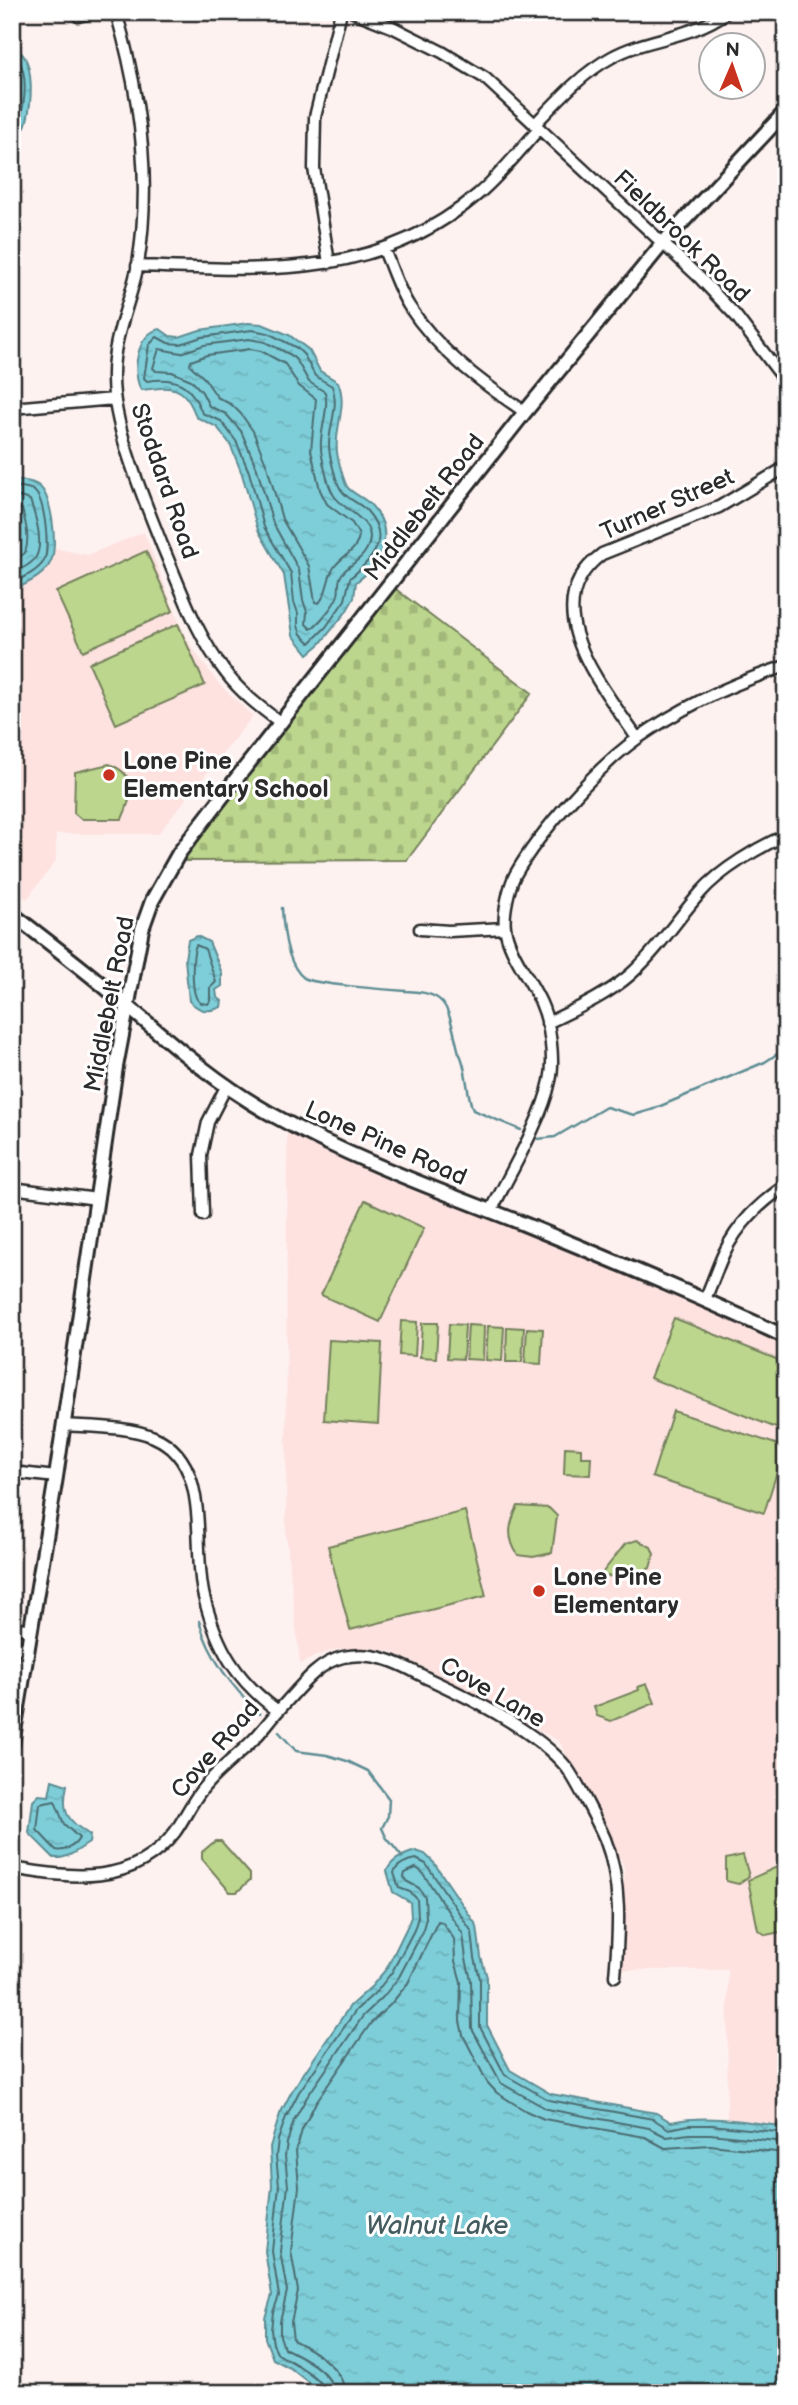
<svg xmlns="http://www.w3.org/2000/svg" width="798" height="2405" viewBox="0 0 798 2405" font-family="'Balsamiq Sans',sans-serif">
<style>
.built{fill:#fde2e0}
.green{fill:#bcd68d;stroke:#74805c;stroke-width:2}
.cemetery{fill:url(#cemetery-stones);stroke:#74805c;stroke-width:2}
.water{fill:url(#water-ripples);stroke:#5d8d93;stroke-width:2}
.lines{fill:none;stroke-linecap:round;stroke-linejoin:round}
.shore{stroke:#4c6c71;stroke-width:2}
.stream{stroke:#5d8d93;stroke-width:2.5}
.minor-casing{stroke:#2b2b2b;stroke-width:15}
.tertiary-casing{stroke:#2b2b2b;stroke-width:18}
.minor{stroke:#fff;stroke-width:10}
.tertiary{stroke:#fff;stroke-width:12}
.poi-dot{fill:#c8321e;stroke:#fff;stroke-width:2.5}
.labels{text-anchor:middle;stroke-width:6;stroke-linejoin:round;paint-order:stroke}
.street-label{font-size:24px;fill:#2b2b2b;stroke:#fff}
.poi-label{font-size:24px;font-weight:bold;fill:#2b2b2b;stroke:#fff;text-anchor:start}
.water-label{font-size:26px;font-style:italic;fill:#445c5f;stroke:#fff}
</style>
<defs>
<pattern id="cemetery-stones" width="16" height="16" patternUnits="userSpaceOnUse" patternTransform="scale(1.75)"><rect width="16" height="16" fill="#bcd68d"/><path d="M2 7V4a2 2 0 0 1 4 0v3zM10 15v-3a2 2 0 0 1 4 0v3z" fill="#a2b87a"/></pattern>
<pattern id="water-ripples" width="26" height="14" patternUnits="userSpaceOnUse" patternTransform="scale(1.75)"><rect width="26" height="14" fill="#7eced9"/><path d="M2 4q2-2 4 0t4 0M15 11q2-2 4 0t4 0" fill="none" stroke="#6db1ba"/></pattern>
</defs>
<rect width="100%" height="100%" fill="#fef2f1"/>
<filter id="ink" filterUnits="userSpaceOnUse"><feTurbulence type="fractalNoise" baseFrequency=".0143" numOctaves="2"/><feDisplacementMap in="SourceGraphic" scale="14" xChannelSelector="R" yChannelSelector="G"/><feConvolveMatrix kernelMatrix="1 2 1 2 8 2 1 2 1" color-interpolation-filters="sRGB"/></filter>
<g filter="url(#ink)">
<path class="built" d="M144,532l36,92 13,25 27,36 33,31 -95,118h-102v27l-29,38 -15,-10v-350l75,16z
M287,1121l499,217v789l-59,-7 1,-150h-104v-103l-65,-126 -126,-65v-4l-41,-20 -19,-4 -35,1 -20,6 -18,9 -14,-130z"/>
<path class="green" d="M146,551l27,60 -90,40 -27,-59z
M178,624l27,61 -89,39 -27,-61z
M109,764c29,11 24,31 13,55h-41l-7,-6 1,-41z
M365,1200l59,28 -44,94 -59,-27z
M674,1318l112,45v69l-136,-54z
M401,1321l16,1 -2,34 -16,-1z
M422,1323h16l-2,35 -16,-1z
M449,1324l16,1 -2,34 -16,-1z
M468,1325l16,1 -1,34 -17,-1z
M488,1326l16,1 -2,34 -16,-1z
M507,1327l17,1 -2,34h-16z
M527,1328l16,1 -2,35 -16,-1z
M329,1340l53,3 -4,81 -54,-4z
M673,1411l112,36 -21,66 -112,-36z
M565,1447l16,1v9h10l-1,18 -26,-1z
M518,1506l31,2 8,8 -5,37 -19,4 -15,-2c-12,-18 -9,-31 0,-49z
M465,1511l21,85 -136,34 -22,-84z
M637,1540l14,7 3,7 -4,14 -12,6 -39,3 26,-33z
M647,1684l8,19 -44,18 -14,-5 -3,-9 45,-17 -1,-3z
M215,1841h6l29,33v6l-13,12h-7l-28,-33v-7z
M743,1855l6,21 -11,8 -12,-3v-22z
M777,1867h9v64l-20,4 -8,-5 -10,-50z"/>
<path class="cemetery" d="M393,587l139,106 -125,167 -225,1z"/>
<path class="water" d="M15,49c21,7 17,57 11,75 -2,7 -9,13 -14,18v-92z
M248,323l14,1 27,11 20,15 11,21 18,11c10,24 -4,46 -1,70 1,8 7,31 11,36 7,7 16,10 22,16 27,27 12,60 -14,78l-2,16 -8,14 -26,32 -12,10 -15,-19 -9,-60 -26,-45 -16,-56 -12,-30 -13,-17 -21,-10c-11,-33 -25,-31 -55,-27 -10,-19 -4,-57 19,-61l10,7 9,1 21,-7z
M12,479c9,2 20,1 27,7 13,10 19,61 12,75 -7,16 -24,22 -39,30z
M197,936l12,6 13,31v13l-6,4 1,7 5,4 -1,6c-14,6 -21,4 -32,-6l-4,-42 3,-19z
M52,1780l15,5c-6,27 0,36 23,50l-1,8c-12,7 -20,16 -35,15l-25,-25 4,-32 6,-6 10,1z
M416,1851l9,3 9,9 43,63 4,31 6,20v48l23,45 41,24 105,19 15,9c38,-8 77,0 115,5v266h-464l-32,-25 -17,-9 -8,-21v-20l7,-23 -7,-44 7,-65 -2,-39 10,-33 13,-25 57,-83 22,-20 15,-18 20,-41 4,-10 -1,-15 -17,-10 -6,-21c4,-11 18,-17 29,-20z"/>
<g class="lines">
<path class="shore" d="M12,56l6,2c11,19 8,57 -6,74
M252,330l16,3 29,15 7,7 11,21 17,10c9,23 -7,46 -2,69 2,9 6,29 12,36 6,9 18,12 25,20 25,28 5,49 -17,67l-5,22 -19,27 -16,16 -9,-9 -3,-8v-13l-4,-11 -3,-29 -27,-46 -15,-55 -13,-31 -15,-20 -19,-8c-11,-28 -24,-37 -55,-32l-3,-3 5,-33 8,-8 11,6 12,1 22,-7z
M249,339l16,3 26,13 6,6 12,21 16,10c5,21 -8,42 -3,64 2,11 6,32 13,41 13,17 48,26 30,55 -6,10 -17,13 -23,22 -5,7 -2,14 -4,21 -4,11 -18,27 -27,34l-5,-5 1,-12 -4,-12 -4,-30 -26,-47 -16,-54 -16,-38 -15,-17 -17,-8 -7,-14 -11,-12 -19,-8 -16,-1 -3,-3 6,-19 22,4 23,-8z
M250,349l11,2 24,13 14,22 17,13 -5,51 9,40 7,14 25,19 7,12c-2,17 -15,19 -24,31 -9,12 -6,26 -16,37l-4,-1 -6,-36 -27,-47 -15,-53 -14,-35 -12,-17 -9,-9 -15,-8 -12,-18 -15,-14 1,-4 16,-6z
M12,486c7,1 17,1 22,5 11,8 16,58 10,70 -7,11 -20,16 -32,22
M12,495l18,5c5,15 14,41 6,57 -5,8 -15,12 -24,16
M12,506l10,3c4,15 8,30 3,44l-13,9
M196,945l9,4 11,33 -6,6v13l-2,3c-5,-1 -8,0 -11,-5 -6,-9 -5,-45 -1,-54z
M55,1801l9,23 15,14c-3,7 -14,14 -23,12l-19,-20 3,-26z
M325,2393c-2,-16 -34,-31 -47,-39l-5,-10 -2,-14 2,-18 6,-16 -7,-45 7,-65 -3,-30 2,-16 8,-23 13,-25 57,-82 21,-19 15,-19 22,-42 4,-13 -1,-18 -7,-7 -11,-4 -5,-15c2,-8 14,-13 22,-14l10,5 46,68 3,26 5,21v48l25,48 44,25 104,19 16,10 20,-4h22l75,8
M334,2393c-1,-21 -33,-37 -50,-45l-4,-12v-15l7,-30 -7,-40 8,-65 -3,-30 2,-13 7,-23 13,-23 56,-81 20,-19 16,-20 23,-44 4,-15 -1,-21 -6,-9 -13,-7 -2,-4 1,-4 11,-5 6,4 41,62 3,25 5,21 1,49 29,54 46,26 102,19 18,9 22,-3h21l76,8
M345,2393c-1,-25 -32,-43 -52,-53l-2,-18 7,-31 -7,-40 8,-64 -3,-36 6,-21 14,-28 55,-79 20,-19 17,-21 30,-62 4,1 12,17 1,22 6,21 -1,39 3,14 24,47 10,11 29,18 18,8 101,18 20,11 45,-3 76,8"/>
<path class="stream" d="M282,908c1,20 5,57 22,70 7,6 87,12 102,13 12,1 27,1 36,11 9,10 13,37 17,51 8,11 7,41 14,57l48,20
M538,1139l17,-2 51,-30 28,8 17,-5 114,-48 21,-14
M199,1621c11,38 33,66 61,93
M279,1732l17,19 31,4 20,6 21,10 21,28 -1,17 -6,12 4,9 16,20"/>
<defs>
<path id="minor" d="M116,12c24,82 36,167 22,252 -7,38 -26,74 -25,114 0,49 31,121 49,167 19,44 34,90 64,128 15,20 35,35 55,50
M354,12l38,15 50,25 43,26 214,199 37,39 50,66
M78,16l16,-4
M535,124c23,-24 47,-51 77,-67 36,-20 78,-18 115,-45
M384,250c8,18 14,39 25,56 28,44 73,77 116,106
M329,263l-15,-95 1,-51 26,-105
M137,266c124,4 239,15 340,-71 23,-19 42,-44 62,-66
M12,408l102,-9
M637,738c-34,-51 -105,-132 -35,-184l117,-47 67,-40
M420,929l29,2 56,-3
M547,1023c29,-14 59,-27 84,-49 27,-24 46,-55 70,-82 19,-22 58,-45 85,-57
M12,1188l85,11
M491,1211c18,-36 51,-91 59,-130 5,-21 0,-58 -9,-78 -10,-23 -33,-51 -36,-76 -2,-14 4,-40 10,-52 25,-44 82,-108 123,-137 45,-32 96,-55 148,-72
M203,1215l-2,-60 7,-33 19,-37
M705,1299c7,-15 12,-31 19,-46 14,-29 35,-49 62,-68
M12,1472l44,5
M12,1627l19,3
M12,1646l16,3
M278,1711c19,-20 38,-48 65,-54 14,-3 29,-2 42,2 15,4 30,13 44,20 43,20 108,52 138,89 10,14 31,55 38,71 17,43 14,92 10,137
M12,1868c59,10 121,19 163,-36 9,-13 16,-28 25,-40 14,-19 34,-33 50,-49 11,-10 19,-22 28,-32 -42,-31 -61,-63 -74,-114 -13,-50 10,-134 -50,-160 -27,-11 -62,-10 -91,-12"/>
<path id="tertiary" d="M12,914c38,29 76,58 112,89 47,40 93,81 147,111 77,43 161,74 243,106 91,37 182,75 272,117
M12,1744l44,-267 60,-410 26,-138 10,-28 27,-48 50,-65 296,-376 138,-169 123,-132"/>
</defs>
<use href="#minor" class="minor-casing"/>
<use href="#tertiary" class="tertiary-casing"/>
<use href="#minor" class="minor"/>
<use href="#tertiary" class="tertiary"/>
</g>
</g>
<g class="poi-dot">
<circle cx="109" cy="775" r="7"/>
<circle cx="539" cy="1591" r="7"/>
</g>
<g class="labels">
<g class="street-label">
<text transform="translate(682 236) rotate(44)" y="8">Fieldbrook Road</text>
<text transform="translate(165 481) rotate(71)" y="8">Stoddard Road</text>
<text transform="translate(667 504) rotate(-24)" y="8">Turner Street</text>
<text transform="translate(424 507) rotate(-52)" y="8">Middlebelt Road</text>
<text transform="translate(109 1004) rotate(-79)" y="8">Middlebelt Road</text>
<text transform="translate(386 1143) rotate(24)" y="8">Lone Pine Road</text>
<text transform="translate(493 1692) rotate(30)" y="8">Cove Lane</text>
<text transform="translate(215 1749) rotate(-49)" y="8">Cove Road</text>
</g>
<g class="poi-label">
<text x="123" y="769">Lone Pine<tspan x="123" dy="28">Elementary School</tspan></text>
<text x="553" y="1585">Lone Pine<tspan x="553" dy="28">Elementary</tspan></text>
</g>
<g class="water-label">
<text x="437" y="2234">Walnut Lake</text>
</g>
</g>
<rect width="798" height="2405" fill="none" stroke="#fff" stroke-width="42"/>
<rect x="21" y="21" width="756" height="2363" fill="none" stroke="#2b2b2b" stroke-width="2.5" filter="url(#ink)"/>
<g transform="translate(732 66) rotate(2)"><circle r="33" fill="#ffffff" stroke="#aaaaaa" stroke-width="2"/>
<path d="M0-5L12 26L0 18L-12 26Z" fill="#c8321e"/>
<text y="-10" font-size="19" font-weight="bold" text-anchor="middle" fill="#2b2b2b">N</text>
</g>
</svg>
